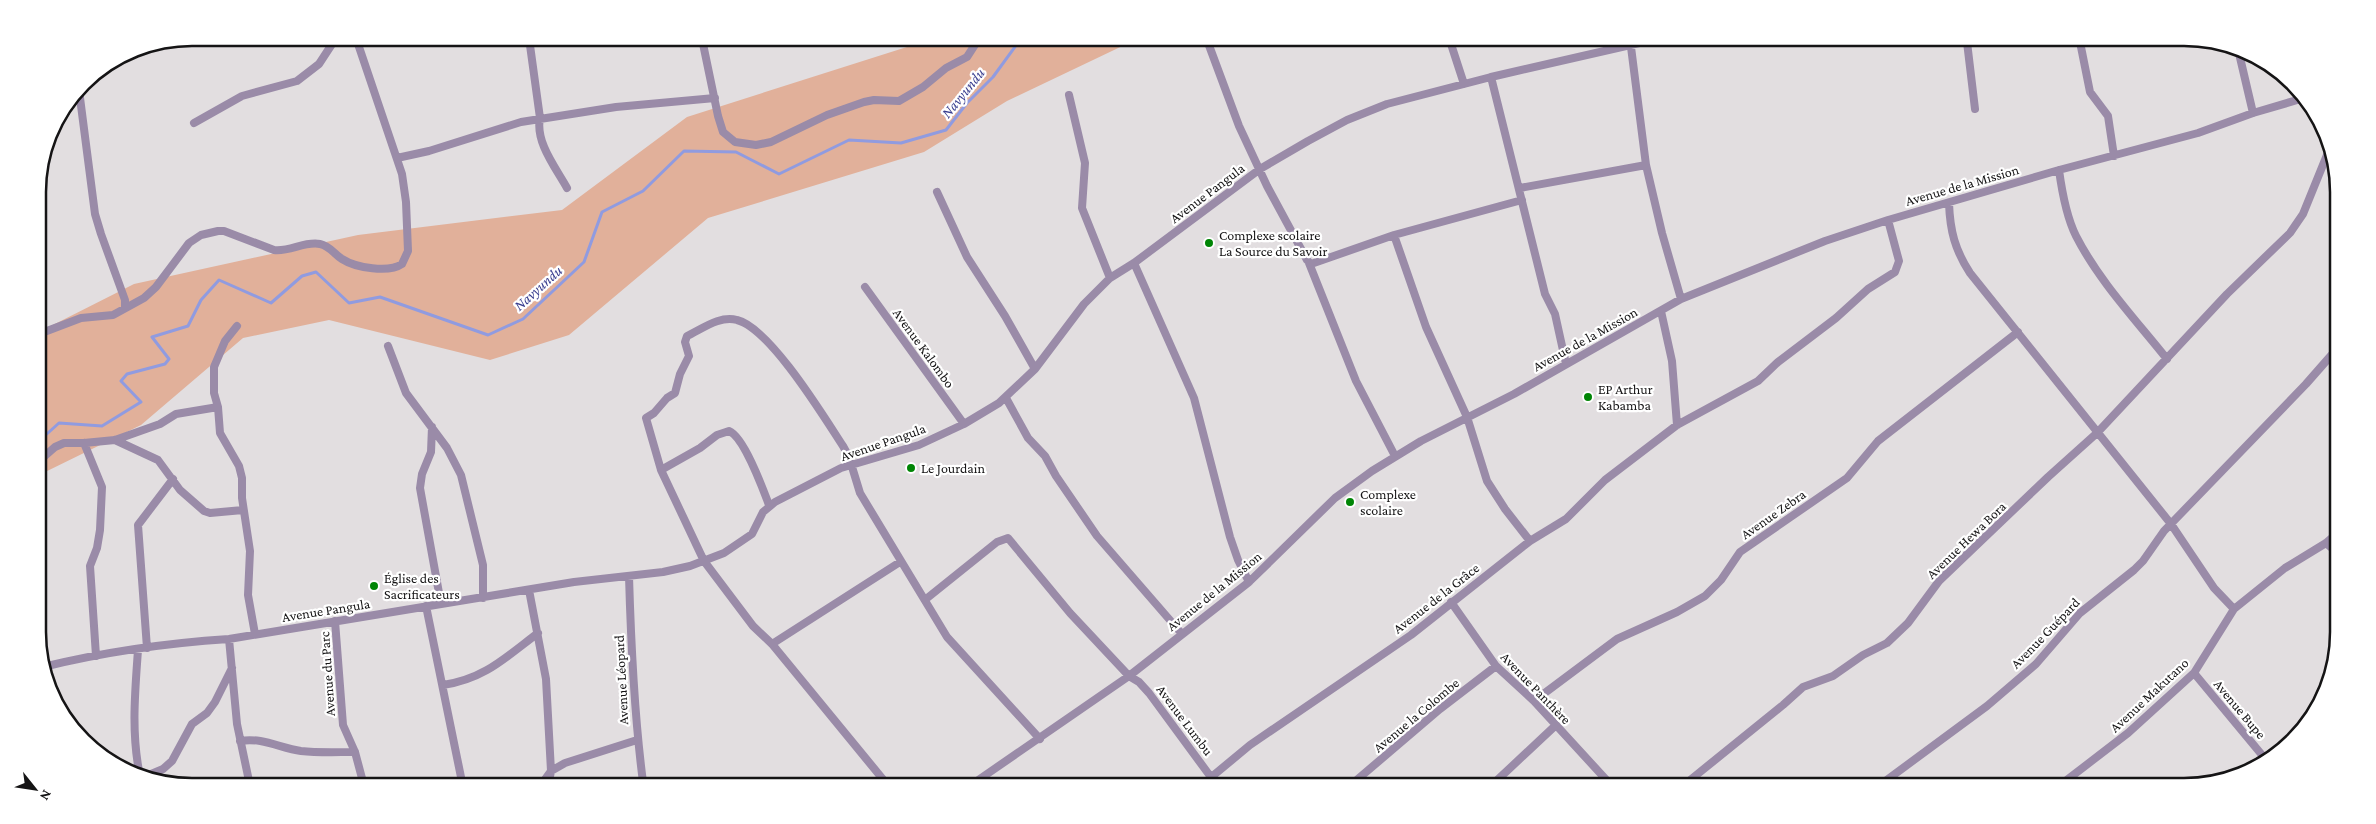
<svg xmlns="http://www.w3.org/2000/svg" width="2376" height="824" viewBox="0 0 2376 824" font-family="'Crimson Pro',serif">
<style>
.green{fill:#e1b09a}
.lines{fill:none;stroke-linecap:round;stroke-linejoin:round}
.stream{stroke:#909be0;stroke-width:3}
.street{stroke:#9a8ba8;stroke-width:8}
.poi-dot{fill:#008505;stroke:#fff;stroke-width:2}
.labels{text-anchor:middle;stroke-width:4.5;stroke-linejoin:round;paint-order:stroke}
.street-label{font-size:14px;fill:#151415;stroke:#fff}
.poi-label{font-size:14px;fill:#151415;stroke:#fff;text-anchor:start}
.water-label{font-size:15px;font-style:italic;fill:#393e8f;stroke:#fff}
.rim{fill:none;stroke:#151415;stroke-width:2.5}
</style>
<rect width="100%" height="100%" fill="#e2dee0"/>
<path class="green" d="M921,39l214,1 -128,61 -83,51 -216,66 -139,117 -79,25 -161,-40 -86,18 -102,87 -102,50v-143l95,-48 224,-49 204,-25 125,-93 223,-71z"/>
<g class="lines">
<path class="stream" d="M39,441l20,-18 43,3 39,-24 -20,-21 6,-7 38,-10 4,-5 -17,-22 36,-11 13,-26 18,-20 52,23 31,-27 14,-4 33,31 31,-6 108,38 35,-16 61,-57 18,-50 41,-21 41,-40 52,1 43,22 70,-34 52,3 45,-13 21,-27 26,-26 27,-37"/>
<path class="street" d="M529,38l11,80c-5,24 16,50 27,70
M702,39l16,77 5,16 12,10 21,3 15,-3 56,-27 37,-13 10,-2 25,1 24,-14 23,-19 21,-11 11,-17
M1207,40l32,86 28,60 40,74 4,4 83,-29 128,-35
M1450,41l14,43
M1967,42l8,67
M2080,42l10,50 18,24 6,40
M1631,47l15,118 16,68 19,66
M2238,49l15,64
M1491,77l54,217 10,20 11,50
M79,90l16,124 6,20 24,66v7
M1069,95l16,68 -3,45 28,70
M194,123l48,-27 55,-15 22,-17 17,-26
M397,158l32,-7 92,-29 95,-15 99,-9
M2059,170c3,22 7,46 17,66 23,45 60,84 91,123
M1520,188l126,-23
M937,192l30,65 38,59 30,53
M1949,203c1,28 6,47 21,70l201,251 43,64 20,21
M1394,235l32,92 41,90 20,64 18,28 25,32
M1134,263l60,135 36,139 8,23 11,22
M1309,263l47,118 39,75
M865,287l99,137
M1661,311l11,50 5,64
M237,326l-12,15 -11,26v26l4,14 2,26 19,33 3,12v20l8,53 -2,44 7,39
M39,334l42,-16 32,-3 31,-17 12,-11 33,-44 12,-8 17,-4h6l50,19c16,2 30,-9 46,-6 10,2 14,10 22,15 14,9 47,14 60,5l6,-13 -2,-49 -4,-28 -46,-136
M388,346l18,47 41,55 14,27 22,90v33
M1006,398l22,40 17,18 11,20 41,60 85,98
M432,427l-1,25 -9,22 -2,14 21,116
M115,440l43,20 22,30 24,21 6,2 33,-3
M84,443l18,44 -2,43 -3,18 -7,18 6,90
M39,461l16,-14 9,-4h20l31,-3 45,-16 16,-10 42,-7
M661,470l39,-22 17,-13 12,-4c15,6 34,58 40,74
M2326,543l8,7
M629,576c2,69 5,138 14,206
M529,590l17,89 5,92 -2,11
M926,599l71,-57 11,-4 62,75 59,63 10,6 10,11 67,91
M1451,602l45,64 38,35 77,84
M426,606l36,176
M335,621l8,104 12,27 8,30
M229,639l8,85 12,57
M772,644l128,-82
M147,648l-9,-123 35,-46
M138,650c-3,42 -7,84 2,126
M43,667c61,-15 124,-24 186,-28l345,-57 89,-10 27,-6 34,-13 28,-19 11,-22 12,-10 66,-34 78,-23 45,-21 35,-21 36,-34 49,-65 26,-26 24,-15 126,-94 48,-28 39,-21 40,-16 104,-27 157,-36
M2194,673l73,88
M443,685c41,-6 62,-27 95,-52
M1534,701l83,-62 60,-27 28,-16 16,-16 19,-28 107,-74 31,-37 140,-109
M240,741c22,-4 40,7 61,10 18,2 36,1 54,1
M144,777l19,-8 9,-8 20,-37 15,-11 8,-11 17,-34
M543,782l8,-11 14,-8 72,-23
M886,783l-114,-139 -19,-18 -49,-65 -43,-91 -15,-52 8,-5 13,-15 8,-5 5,-19 9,-18 -4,-14 2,-6c15,-7 33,-21 50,-16 33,8 87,97 106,126l6,11 11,36 87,144 93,102
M974,783l155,-107 120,-94 86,-84 37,-27 49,-30 93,-47 167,-95 144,-58 63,-21 171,-50 139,-37 55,-20 51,-15
M1203,784l47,-39 161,-110 119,-94 36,-22 39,-39 72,-55 81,-44 20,-19 58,-44 32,-29 27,-17 4,-11 -11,-41
M1352,784l88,-75 56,-43
M1493,784l63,-59
M1684,785l99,-80 20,-18 30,-11 30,-21 24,-12 21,-20 31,-42 109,-104 49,-44 130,-139 63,-61 13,-19 26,-64
M1880,785l107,-79 49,-42 44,-51 54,-43 9,-9 21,-30 142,-147 29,-33
M2059,786l69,-53 66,-60 40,-64 51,-41 41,-25 8,-7"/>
</g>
<g class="poi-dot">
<circle cx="1209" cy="243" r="5"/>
<circle cx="1588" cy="397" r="5"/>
<circle cx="911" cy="468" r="5"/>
<circle cx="1350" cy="502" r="5"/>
<circle cx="374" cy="586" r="5"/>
</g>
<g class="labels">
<g class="street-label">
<text transform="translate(1962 185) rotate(-16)" y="5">Avenue de la Mission</text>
<text transform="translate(1207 193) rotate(-37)" y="5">Avenue Pangula</text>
<text transform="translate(1585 339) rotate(-29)" y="5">Avenue de la Mission</text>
<text transform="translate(924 348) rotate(54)" y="5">Avenue Kalombo</text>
<text transform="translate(883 442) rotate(-19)" y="5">Avenue Pangula</text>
<text transform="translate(1773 514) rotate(-35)" y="5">Avenue Zebra</text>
<text transform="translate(1966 540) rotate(-44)" y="5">Avenue Hewa Bora</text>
<text transform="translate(1214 591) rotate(-39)" y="5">Avenue de la Mission</text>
<text transform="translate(1436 598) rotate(-38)" y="5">Avenue de la Grâce</text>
<text transform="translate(326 610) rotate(-9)" y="5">Avenue Pangula</text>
<text transform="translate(2045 633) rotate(-46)" y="5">Avenue Guépard</text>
<text transform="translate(327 674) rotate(-94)" y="5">Avenue du Parc</text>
<text transform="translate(621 680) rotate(-93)" y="5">Avenue Léopard</text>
<text transform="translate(1536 688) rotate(46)" y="5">Avenue Panthère</text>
<text transform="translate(2149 695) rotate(-43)" y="5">Avenue Makutano</text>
<text transform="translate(2240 709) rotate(50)" y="5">Avenue Bupe</text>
<text transform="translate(1416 715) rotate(-40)" y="5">Avenue la Colombe</text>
<text transform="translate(1185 720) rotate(53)" y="5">Avenue Lumbu</text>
</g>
<g class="poi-label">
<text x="1219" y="240">Complexe scolaire<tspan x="1219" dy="16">La Source du Savoir</tspan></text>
<text x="1598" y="394">EP Arthur<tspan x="1598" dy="16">Kabamba</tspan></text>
<text x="921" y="473">Le Jourdain</text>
<text x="1360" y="499">Complexe<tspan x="1360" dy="16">scolaire</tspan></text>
<text x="384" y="583">Église des<tspan x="384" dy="16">Sacrificateurs</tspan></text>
</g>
<g class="water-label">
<text transform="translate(963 93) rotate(-51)" y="5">Navyundu</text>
<text transform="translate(538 288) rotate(-42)" y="5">Navyundu</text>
</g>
</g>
<path d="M0 0H2376V824H0ZM192 46H2184A146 146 0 0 1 2330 192V632A146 146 0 0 1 2184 778H192A146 146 0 0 1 46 632V192A146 146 0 0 1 192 46Z" fill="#fff" fill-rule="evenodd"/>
<path class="rim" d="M192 46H2184A146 146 0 0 1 2330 192V632A146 146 0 0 1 2184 778H192A146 146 0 0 1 46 632V192A146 146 0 0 1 192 46Z"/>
<g transform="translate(35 789) rotate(120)" stroke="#ffffff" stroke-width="4" paint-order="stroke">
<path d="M0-4L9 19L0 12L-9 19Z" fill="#151415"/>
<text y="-8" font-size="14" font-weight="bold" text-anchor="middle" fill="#151415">N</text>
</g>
</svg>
